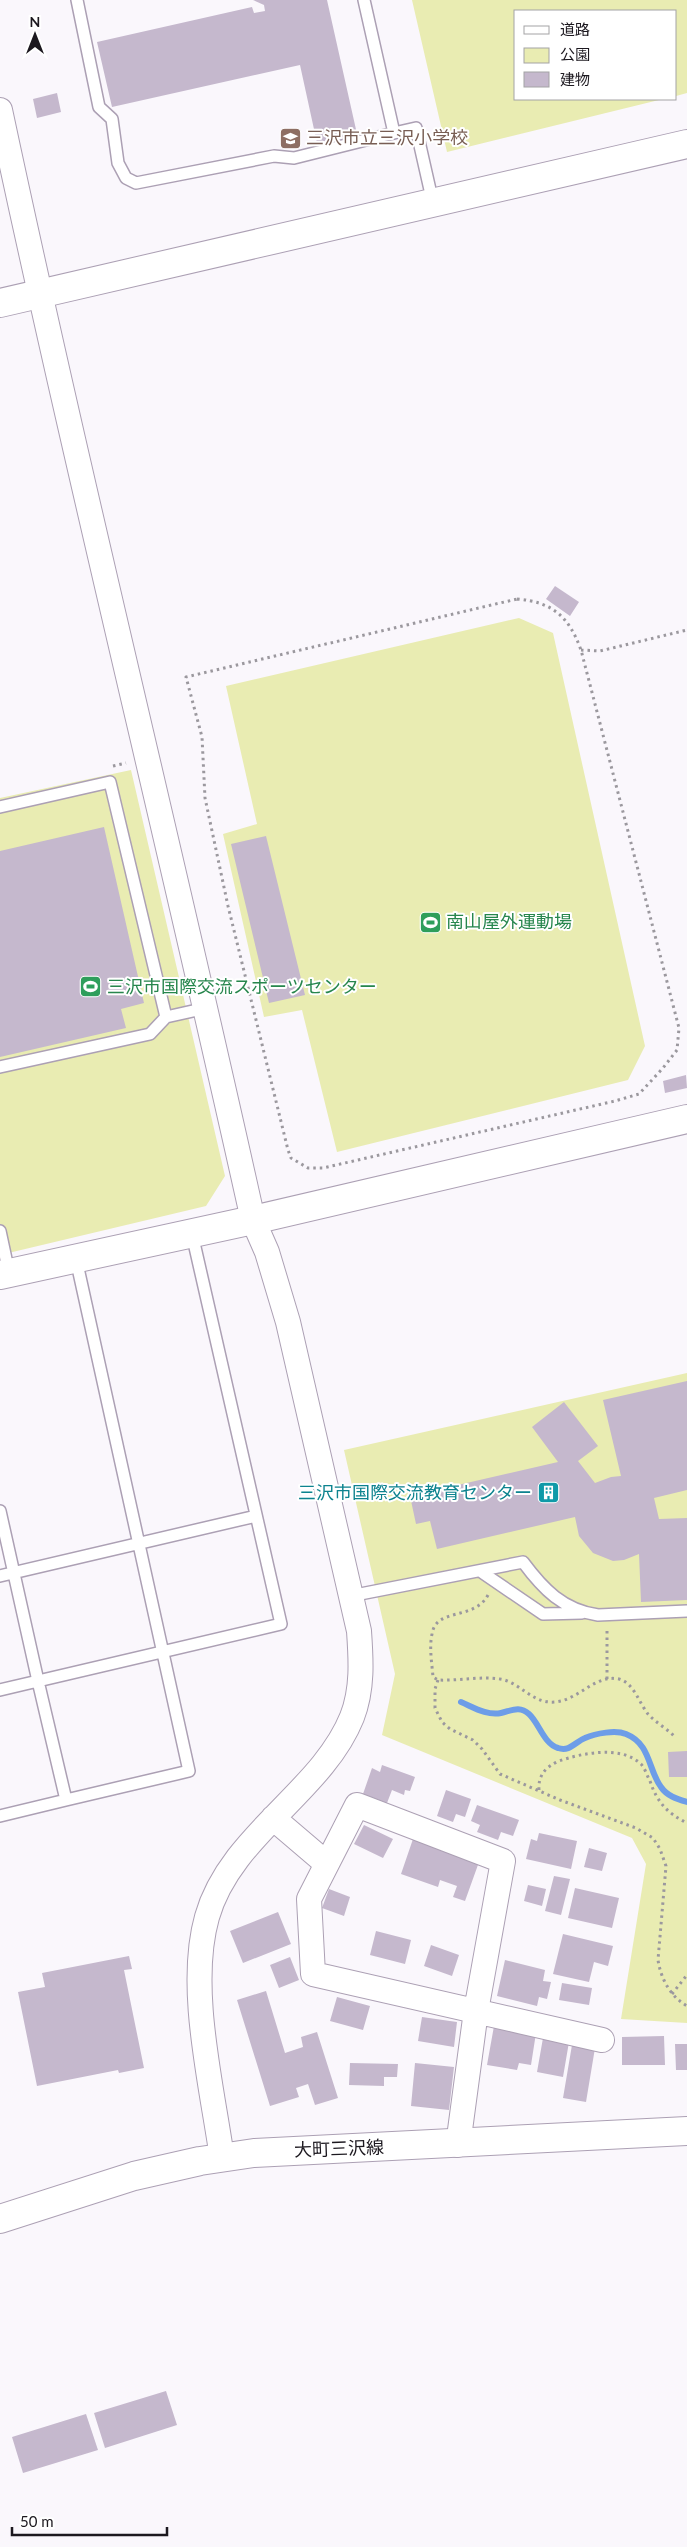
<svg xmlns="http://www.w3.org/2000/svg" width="687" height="2547" viewBox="0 0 687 2547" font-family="Lato,'Noto Sans JP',sans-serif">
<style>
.green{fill:#e9ecb2}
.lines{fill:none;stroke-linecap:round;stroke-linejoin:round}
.stream{stroke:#6d9de8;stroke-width:6}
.building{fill:#c5b8cd}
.lane-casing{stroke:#aca0b4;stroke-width:14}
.street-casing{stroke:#aca0b4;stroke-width:26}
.secondary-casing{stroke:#aca0b4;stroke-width:30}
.path{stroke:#9b989e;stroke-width:3;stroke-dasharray:2.5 4;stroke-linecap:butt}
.lane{stroke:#fff;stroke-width:11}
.street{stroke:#fff;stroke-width:24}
.secondary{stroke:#fff;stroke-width:28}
.labels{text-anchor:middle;stroke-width:4;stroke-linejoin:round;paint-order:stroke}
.education-label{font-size:18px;fill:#785e54;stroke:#fff;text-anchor:start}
.leisure-label{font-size:18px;fill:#27864d;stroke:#fff;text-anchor:start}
.culture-label{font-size:18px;fill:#0d838f;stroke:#fff;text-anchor:end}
.street-label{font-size:18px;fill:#1c181f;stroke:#fff}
</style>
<rect width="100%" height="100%" fill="#faf7fc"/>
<path class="green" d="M412,0h275v93l-11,3v-85h-160v88h147l-216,53z
M519,618l34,15 92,413 -17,34 -291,72 -35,-142 -38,7 -41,-183 34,-10 -31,-138z
M131,770l94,406 -19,30 -206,49v-457z
M687,1373v650l-66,-4 25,-155 -14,-26 -250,-103 13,-61 -51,-224z"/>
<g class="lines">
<path class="stream" d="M461,1702c12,5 26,14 40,11 10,-2 18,-8 28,1 10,9 15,30 29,34 12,4 17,-6 27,-10 11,-5 31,-8 41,-4 25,10 22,36 35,53 6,9 16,12 26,15"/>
</g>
<path class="building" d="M253,0h74l30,134 -40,9 -17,-78 -188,42 -15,-65 155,-35 2,6 11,-2 -1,-6z
M57,93l4,19 -24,6 -4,-19z
M555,586l24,16 -9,14 -24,-17z
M104,827l40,176 -23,6 5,19 -126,29v-206z
M266,836l39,159 -36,8 -38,-159z
M686,1075l1,13 -22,5 -2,-12z
M687,1381v109l-33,8 5,21 28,-1v82l-46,2 -2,-48 -15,6 -11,1 -20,-8 -14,-17 -4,-19 -138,32 -7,-28 -14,3 -6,-28 148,-34 -26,-35 32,-25 34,44 -20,15 17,22 16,-6 10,-1 -18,-76z
M687,1751v26h-18l-1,-25z
M382,1765l33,12 -5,14 -5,-1 -1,5 -12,-5 -5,13 -24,-9 9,-26 8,4z
M446,1790l25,9 -6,18 -9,-3 -3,8 -16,-6z
M477,1805l42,15 -6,16 -12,-4 -3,8 -21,-8 3,-7 -9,-4z
M364,1825l29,14 -10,19 -29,-14z
M539,1833l38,8 -6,28 -45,-10 5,-20 6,2z
M413,1839l66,23 -14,39 -12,-4 4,-11 -17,-6 -2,7 -37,-13z
M589,1848l18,5 -5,18 -18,-4z
M554,1876l16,3 -9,36 -16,-4z
M528,1885l18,4 -4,17 -18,-5z
M575,1888l44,10 -7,30 -44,-10z
M329,1889l21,8 -6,19 -22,-8z
M278,1912l13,32 -48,19 -13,-32z
M376,1931l35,9 -6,24 -35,-9z
M563,1934l50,12 -5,20 -14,-4 -5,20 -36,-8z
M431,1945l28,10 -7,21 -28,-10z
M129,1956l3,13 -8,1 20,98 -25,5 -1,-3 -81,16 -19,-94 27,-5 -3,-14z
M290,1957l9,23 -20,8 -9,-23z
M505,1960l40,10 -2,11 8,1 -4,17 -8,-2 -2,9 -40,-10z
M562,1983l30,5 -3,17 -30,-5z
M266,1991l19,62 18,-6 -2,-10 16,-5 21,66 -23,7 -7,-21 -12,4 3,9 -29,9 -33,-106z
M337,1997l33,9 -7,24 -33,-9z
M422,2017l35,5 -3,25 -36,-6z
M494,2026l42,7 -5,32 -12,-2 -2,7 -30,-5z
M664,2036l1,29h-43v-28z
M543,2038l26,4 -6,35 -26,-5z
M675,2044h12v26h-11z
M572,2045l23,3 -9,54 -23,-4z
M350,2063l48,1 -1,13h-13v9l-35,-1z
M415,2063l39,4 -5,43 -38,-4z
M166,2391l11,34 -72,23 -11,-35z
M86,2414l12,36 -75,23 -11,-36z"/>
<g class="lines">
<defs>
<path id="lane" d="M77,0l22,107 13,12 6,44 8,15 10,5 138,-27 20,2 100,-25
M364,0l30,133 22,-5 17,75
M0,807l110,-25 56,235
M0,1067l150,-33 16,-17 40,-9
M0,1231l9,42
M76,1259l113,512 -123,29 -28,-119 243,-57 -89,-390
M0,1511l38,170 -38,9
M480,1571l63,43 39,-1
M0,1576l256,-60
M350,1596l173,-34c20,27 40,48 75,53l89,-4
M0,1816l66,-16"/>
<path id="street" d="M0,110c79,371 171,739 253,1110l14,32 21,70 71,309c2,28 4,58 -7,86 -30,75 -122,118 -145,200 -20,70 5,169 15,241
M273,1818l54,46
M458,2145l18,-134 27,-150 -146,-56 -48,94 4,75 289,66"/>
<path id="secondary" d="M0,303l687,-159
M0,1275l253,-55 434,-101
M0,2219l134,-43 66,-15 54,-8 433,-22"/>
</defs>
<use href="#lane" class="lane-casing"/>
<use href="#street" class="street-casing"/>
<use href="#secondary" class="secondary-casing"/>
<path class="path" d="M517,599c36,3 52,18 64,51l98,378 -2,22 -14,18 -24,26 -24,7 -292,67h-15l-17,-10 -3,-8 -60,-244 -23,-108 -3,-61 -16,-60z
M581,650l19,1 87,-21
M113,766l13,-3
M488,1595c-14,26 -52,12 -56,39 -3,14 0,30 1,43l5,3c21,1 42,-4 62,-1 20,3 32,25 55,23 24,-2 40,-28 64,-23 15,4 20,24 29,35 7,8 18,14 26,22
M607,1631v48
M438,1680l-3,9v19l7,14 8,7 23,11 9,9 18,25 60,26 76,28 17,10 7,11 6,17 -8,94c3,19 12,36 29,46
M539,1790c-1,-14 6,-23 20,-29 23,-8 62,-16 82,3 4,4 6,12 9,17 7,21 17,32 37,42
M672,1994l15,-19"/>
<use href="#lane" class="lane"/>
<use href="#street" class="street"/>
<use href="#secondary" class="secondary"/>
</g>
<defs>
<symbol id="school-square" viewBox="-11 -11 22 22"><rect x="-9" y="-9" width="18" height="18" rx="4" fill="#8d6e63" stroke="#fff"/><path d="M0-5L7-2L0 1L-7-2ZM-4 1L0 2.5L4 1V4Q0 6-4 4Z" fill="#fff"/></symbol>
<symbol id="stadium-square" viewBox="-11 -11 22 22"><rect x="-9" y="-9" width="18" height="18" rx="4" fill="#2e9e5b" stroke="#fff"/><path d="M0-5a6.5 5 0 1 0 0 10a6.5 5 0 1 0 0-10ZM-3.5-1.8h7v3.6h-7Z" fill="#fff"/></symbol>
<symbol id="building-square" viewBox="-11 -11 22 22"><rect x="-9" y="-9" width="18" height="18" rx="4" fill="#0f9aa8" stroke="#fff"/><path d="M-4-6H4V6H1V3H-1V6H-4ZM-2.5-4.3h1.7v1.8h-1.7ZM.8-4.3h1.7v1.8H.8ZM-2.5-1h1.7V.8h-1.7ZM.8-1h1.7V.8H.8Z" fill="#fff"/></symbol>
</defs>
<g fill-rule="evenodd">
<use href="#school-square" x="278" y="126" width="25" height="25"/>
<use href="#stadium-square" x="418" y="910" width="25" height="25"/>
<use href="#stadium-square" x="78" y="974" width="25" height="25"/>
<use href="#building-square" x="536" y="1480" width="25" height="25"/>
</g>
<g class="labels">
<g class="education-label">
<text x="306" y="144">三沢市立三沢小学校</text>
</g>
<g class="leisure-label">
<text x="446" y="928">南山屋外運動場</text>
<text x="107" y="993">三沢市国際交流スポーツセンター</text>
</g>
<g class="culture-label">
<text x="532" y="1499">三沢市国際交流教育センター</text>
</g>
<g class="street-label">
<text transform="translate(339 2149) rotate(-2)" y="6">大町三沢線</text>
</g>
</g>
<rect x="514" y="10" width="162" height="90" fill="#ffffff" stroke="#a4a3a5"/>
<rect x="524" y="26" width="25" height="8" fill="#ffffff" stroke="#a4a3a5"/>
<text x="560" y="35" font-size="15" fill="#1c181f">道路</text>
<rect x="524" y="48" width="25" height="15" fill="#e9ecb2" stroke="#a4a3a5"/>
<text x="560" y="60" font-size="15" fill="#1c181f">公園</text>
<rect x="524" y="72" width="25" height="15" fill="#c5b8cd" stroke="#a4a3a5"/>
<text x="560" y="85" font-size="15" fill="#1c181f">建物</text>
<g transform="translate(35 35)" stroke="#ffffff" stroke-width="4" paint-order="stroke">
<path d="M0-4L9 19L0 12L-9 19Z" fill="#1c181f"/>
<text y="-8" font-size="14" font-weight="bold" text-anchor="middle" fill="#1c181f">N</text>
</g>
<path d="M12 2527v8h155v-8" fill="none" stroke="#1c181f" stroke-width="2.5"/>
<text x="20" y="2527" font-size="15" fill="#1c181f" stroke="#ffffff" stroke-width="4" paint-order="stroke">50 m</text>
</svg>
